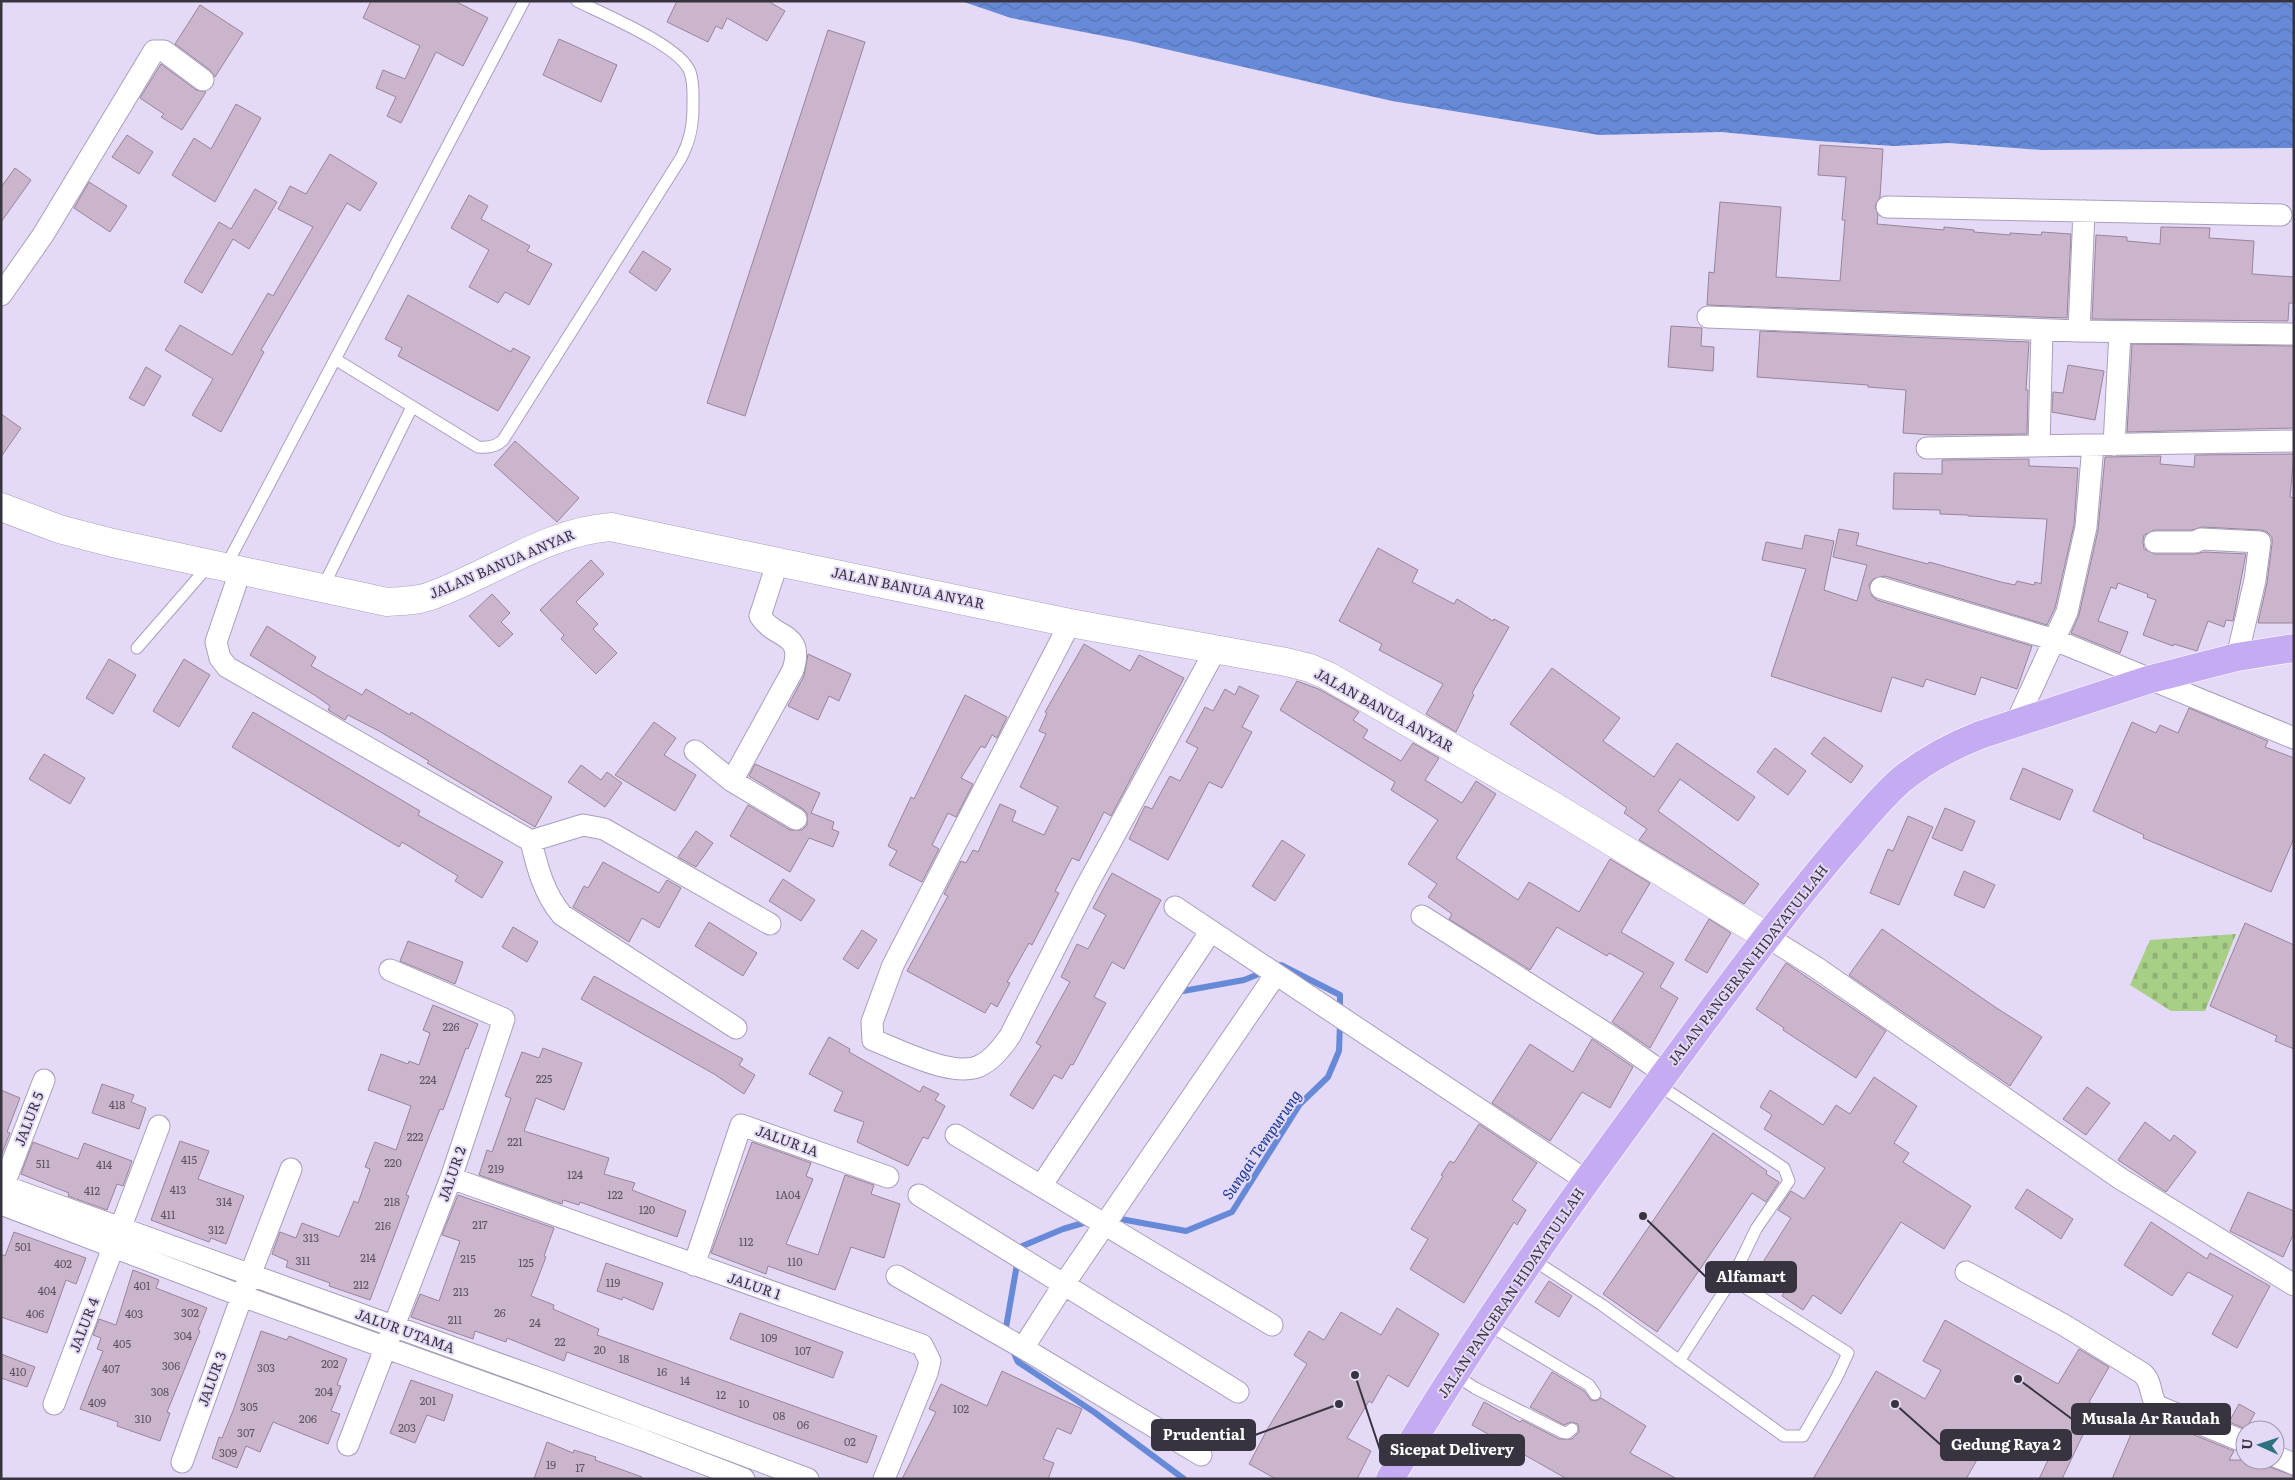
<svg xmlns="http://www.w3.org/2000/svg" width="2295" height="1480" viewBox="0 0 2295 1480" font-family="Literata,serif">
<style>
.cemetery{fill:url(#cemetery-stones)}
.water{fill:url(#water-waves)}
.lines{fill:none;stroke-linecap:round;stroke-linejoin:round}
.stream{stroke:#678ad8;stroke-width:6}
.building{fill:#cbb5cc;stroke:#99849a}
.lane-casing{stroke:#a99fbb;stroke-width:13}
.street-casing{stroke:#a99fbb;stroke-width:23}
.secondary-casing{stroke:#a99fbb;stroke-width:29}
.primary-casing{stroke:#fff;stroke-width:29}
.lane{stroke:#fff;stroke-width:11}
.street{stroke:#fff;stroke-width:21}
.secondary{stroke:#fff;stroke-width:28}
.primary{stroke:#c5acf2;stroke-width:28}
.labels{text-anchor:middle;stroke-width:4;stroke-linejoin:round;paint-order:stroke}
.number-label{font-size:11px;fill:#5d5462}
.street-label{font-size:14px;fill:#38343f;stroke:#e4d9f7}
.water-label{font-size:15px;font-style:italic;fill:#193a94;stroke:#e4d9f7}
.leader{fill:none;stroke:#38343f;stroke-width:2}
.callout-dot{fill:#38343f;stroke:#e4d9f7;stroke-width:2}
.callout{fill:#38343f;stroke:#38343f;stroke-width:2}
.callout-label{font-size:15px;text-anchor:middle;font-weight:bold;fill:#fff}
</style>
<defs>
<pattern id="cemetery-stones" width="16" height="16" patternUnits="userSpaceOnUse" patternTransform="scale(1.25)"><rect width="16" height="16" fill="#a8cf86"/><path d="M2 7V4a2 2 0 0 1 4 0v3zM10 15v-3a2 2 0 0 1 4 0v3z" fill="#91b275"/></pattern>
<pattern id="water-waves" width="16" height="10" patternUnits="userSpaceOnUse" patternTransform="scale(1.25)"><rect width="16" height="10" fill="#678ad8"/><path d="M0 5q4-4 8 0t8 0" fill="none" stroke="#5672b1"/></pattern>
</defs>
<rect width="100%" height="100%" fill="#e4d9f7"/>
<path class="cemetery" d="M2236,934l-31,77h-34l-41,-26 20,-45z"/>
<path class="water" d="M961,1h1333v147l-252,2 -93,-7 -55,3 -76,-5 -97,-9 -122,3 -207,-34 -262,-60 -119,-23z"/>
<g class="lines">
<path class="stream" d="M1273,968l8,-3 59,30v15
M1183,991l61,-11 20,-8
M1115,1218l71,13 46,-19 68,-108 28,-27 11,-26 1,-28
M1005,1333l15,-86 43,-18 27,-8
M1012,1349l6,13 76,50 90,67"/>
</g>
<path class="building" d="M371,1h84l33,17 -25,48 -27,-14 -35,71 -14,-7 9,-19 -20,-9 7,-18 22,9 15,-33 -57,-28z
M677,1h91l17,10 -18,30 -40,-23 -5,11 -6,-3 -8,16 -41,-20z
M200,5l43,28 -28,44 -5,-7 -35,-26z
M828,30l37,12 -120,374 -38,-13z
M559,39l58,26 -16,37 -58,-27z
M161,64l35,26 10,2 -24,38 -21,-13 3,-3 -24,-16z
M236,104l25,14 -46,84 -43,-27 22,-37 17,11z
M127,135l26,17 -14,22 -27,-17z
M1820,145l63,4 -3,48 -5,9 3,9 -1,9 67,6v-3l30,3v2l36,3v-2l31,2 1,-3 29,2 -4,84 -360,-13 2,-33 5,1 6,-71 61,5 -5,70 64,4 5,-61h-3l4,-43 -28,-2z
M330,154l47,29 -17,28 -13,-8 -86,147 3,2 -43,80 -29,-17 21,-36 -48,-29 15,-25 52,30 36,-62 5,3 40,-69 -35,-18 12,-23 16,8z
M15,168l16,12 -30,42v-35z
M89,182l38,24 -17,26 -36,-24z
M255,189l22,13 -28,47 -16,-10 -31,54 -18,-11 35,-60 12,7z
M469,195l19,11 -7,13 49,27 -3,5 25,13 -23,41 -24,-13 -7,11 -29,-16 20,-37 -38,-22z
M2161,227l49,1 -1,10 45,3 -2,33 42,3v26h-5l-1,18 -196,-2 4,-84 31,2v4l33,3z
M643,251l28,18 -15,22 -27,-19z
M408,295l103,57 2,-4 17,9 -32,54 -100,-55 4,-8 -17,-9z
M1671,326l31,2 -1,18 13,1 -1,24 -45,-4z
M1760,331l269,11 -3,48h2l-1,44 -94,1 -30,-2 3,-43 -38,-3v-2l-111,-8z
M2132,344l162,2v82l-167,4z
M2068,365l36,6 -9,49 -43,-8 1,-20 10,1z
M146,367l15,9 -17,30 -15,-8z
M1,414l20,14 -20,29z
M515,441l64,57 -22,24 -63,-57z
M2294,454l-4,43 4,1v125h-36l9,-40 5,-39v-7l-5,-5 -6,-2 -59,-3 -10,3h-37l-11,5 -1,7 1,7 11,5h40l9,-2 42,2 -13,67 -7,-1 -2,7 -16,-6 -11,30 -23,-7 -1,2 -30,-11 13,-35 -9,-3 1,-3 -30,-11 -2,6 -5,-2 -13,34 30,11 -8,21 -49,-20 8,-18 19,-85 7,-73 56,-1 -1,8 34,3 1,-12z
M2029,459v7l49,2 -4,57 -19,83 -8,17 -162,-49 -12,3 -4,6 3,11 5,4 155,46 -15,43 -36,-12 -6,18 -49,-16 -3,8 -31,-10 -11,35 -110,-36 35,-107 -44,-9 4,-18 36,7 3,-14 29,6 -10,49 33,11 10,-36 -34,-8 6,-28 20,4 -3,12 72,19 1,-2 72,20 14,3 2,-4 17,4 1,-3 6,2 6,-65 -79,-3v-1l-28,-1v-4l-47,-1 1,-36 48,1v-14z
M1378,548l40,22 -6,12 42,22 3,-5 36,22 1,-2 15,8 -37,66 2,2 -18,37 -30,-18 17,-30 -64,-34 3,-6 -43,-23z
M591,560l13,14 -28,28 22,22 -5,5 24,24 -21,21 -35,-35 3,-4 -24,-25z
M492,594l18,19 -9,9 12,12 -14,13 -30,-31z
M267,626l49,31 -5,9 51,29 4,-6 44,26 1,-3 141,85 -17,30 -108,-64 2,-2 -50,-30 -31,-16 -3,5 -17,-10 2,-4 -14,-10 -66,-41z
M1084,644l46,27 9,-16 45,23 -73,138 -7,-4 -25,49 -7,-3 -17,33 4,2 -27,52 -3,-2 -22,39 3,1 -13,24 -6,-4 -6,10 -78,-42 41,-75 -4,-2 17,-33 5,2 7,-13 5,2 22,-48 16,7 -4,10 32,14 14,-28 -38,-20 26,-53 -7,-3 8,-18 -2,-1z
M808,654l43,20 -12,27 -10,-5 -11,24 -30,-14 16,-30z
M109,659l27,16 -23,39 -27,-16z
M184,659l26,16 -31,52 -26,-16z
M1552,668l68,50 -17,23 51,36 23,-34 78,54 -17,24 -58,-42 -22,32 101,73 -15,20 -105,-64 8,-11 -23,-16 3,-5 -117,-84z
M1297,681l24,9 38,22 -6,8 15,10 -5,8 38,23 12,-18 26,15 -14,22 37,23 14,-22 20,13 -40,64 62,42 11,-18 50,30 31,-53 40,24 -29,49 53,31 -14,24 18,11 -28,50 -38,-26 32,-49 -35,-20 -2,3 -50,-29 -27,43 -81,-51 3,-5 -24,-17 9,-13 -29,-20 30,-44 -47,-30 4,-8 -115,-72z
M1239,686l20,10 -17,31 10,5 -30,56 -13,-6 -41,78 -39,-21 16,-33 7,3 18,-33 10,5 18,-33 -12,-6 19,-35 8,4 12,-22 10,6z
M965,695l42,22 -10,21 -5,-3 -7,13 -4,-2 -20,32 12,6 -17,33 -8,-4 -16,32 7,4 -17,33 -33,-17 8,-14 -9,-5 23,-49 3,2z
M2189,708l79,33 -3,6 29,11v80l-23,54 -128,-54 1,-3 -51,-24 39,-89 24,11 4,-8 18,8z
M253,712l167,99 -2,4 85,47 -21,36 -27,-17 3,-5 -56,-34 -3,5 -167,-100z
M654,722l22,16 -12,17 32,20 -21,36 -60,-36z
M1824,737l39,29 -12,17 -40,-29z
M1775,748l31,23 -18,24 -31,-23z
M44,754l41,24 -15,26 -41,-25z
M755,764l65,29 -9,20 23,9 -2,7 7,3 -6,15 -24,-9 -19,34 -60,-36 18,-31 42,25h12l5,-5v-12l-4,-4 -54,-33z
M581,765l20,15 6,-8 15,11 -17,24 -37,-25z
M2023,768l50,22 -13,30 -50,-21z
M1945,808l30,13 -13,30 -30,-13z
M1908,816l25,11 -34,78 -29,-12 18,-44 5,2z
M696,831l17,12 -17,24 -18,-10z
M1282,840l23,15 -30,46 -23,-15z
M603,862l56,31 8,-13 14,8 -22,40 -17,-10 -13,24 -56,-35 11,-21 4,2z
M1964,871l31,14 -11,23 -30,-13z
M1112,873l49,27 -37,69 -12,-7 -18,35 12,6 -33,62 -2,-1 -9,15 -8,-4 -21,34 -23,-14 31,-49 -5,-3 34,-61 -9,-5 16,-33 11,5 18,-34 -13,-7z
M783,879l32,21 -14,21 -32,-20z
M1709,919l22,14 -24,40 -22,-13z
M709,922l48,31 -14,23 -48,-30z
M2245,923l49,22v104l-19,-8 2,-5 -67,-30z
M513,927l25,15 -11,20 -25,-15z
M1882,929l113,78 47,30 -32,49 -161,-111z
M862,930l15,10 -19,29 -15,-10z
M408,941l55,21 -8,22 -55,-23z
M1786,963l100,68 -30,47 -73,-48 1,-2 -28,-19z
M594,976l149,83 -4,6 16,10 -11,19 -30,-20 -133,-75z
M433,1005l45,19 -10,25 -2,-1 -23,62 -3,-1 -34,86 3,1 -39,104 -41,-14 1,-3 -44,-16 2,-6 -16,-7 8,-22 16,6 6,-15 37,14 15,-36 4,2 12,-34 -5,-2 10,-25 21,8 15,-44 -43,-16 13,-36 27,10 1,-3 10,4 11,-32 -7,-3z
M829,1037l21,12 -1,3 71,40 3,-6 16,8 -4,6 10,6 -17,33 -5,-2 -15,29 -51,-24 7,-20 -30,-11 9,-19 -34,-18z
M1592,1039l41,28 -23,41 -28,-16 -32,49 -58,-38 38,-59 43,28z
M543,1048l39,15 -18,47 -28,-12 -12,33 85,27 -5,16 31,9 -3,7 54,21 -9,26 -97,-35 -1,3 -16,-5 -1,4 -83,-29 8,-25 5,2 19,-54 -6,-2 17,-44 17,6z
M1874,1077l43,29 -23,37 15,10 -6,9 68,44 -27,43 -43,-27 -60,92 -28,-19 -10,15 -21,-14 10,-15 -29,-19 28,-44 -13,-8 13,-19 13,8 21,-31 -61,-39 8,-14 -12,-8 10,-17 53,35 13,-20 14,9z
M102,1084l32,11 -3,7 15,6 -7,21 -47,-16z
M2087,1087l23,16 -24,32 -23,-16z
M1,1090l19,8 -13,34 3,1 -9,23z
M2145,1122l25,19 4,-6 22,17 -30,40 -48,-32z
M1479,1124l58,39 -25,37 14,10 -9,15 -3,-3 -50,81 -54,-34 18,-30 -17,-10 32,-53 -2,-1 9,-14 4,2z
M1713,1133l54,38 -1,3 13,8 -13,20 -14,-9 -95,139 -54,-38z
M180,1141l29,10 -11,28 46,17 -18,48 -15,-6 -2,4 -58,-22z
M33,1142l45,17 6,-16 48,18 -9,25 -6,-2 -10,26 -39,-14 1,-3 -48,-19z
M752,1142l59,21 -5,13 7,3 -27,65 32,11 27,-80 29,10 -3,9 29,10 -16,54 -33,-11 -16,43 -67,-24 -2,8 -55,-21z
M2027,1189l46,30 -12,20 -46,-31z
M2248,1192l46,19v22l-11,24 -53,-26z
M458,1195l96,33 -10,28 2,1 -15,39 23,9 -1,4 46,20 -2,6 280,101 -10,27 -117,-42 -183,-69 -3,9 -57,-23 -1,4 -31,-11 -2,8 -62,-22 9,-23 19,7 21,-60 -18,-6z
M2151,1222l56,37 3,-6 60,33 -33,62 -25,-14 21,-38 -45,-24 -16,24 -48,-31z
M14,1232l72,26 -10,26 -10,-4 -19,53 -46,-16v-63l4,2z
M606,1263l57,20 -10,27 -30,-13 -1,3 -25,-9z
M133,1270l26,10 -3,8 51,20 -9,22 2,1 -33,81 3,1 -10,28 -43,-15 1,-4 -38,-13 23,-58 -6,-2 4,-11 -8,-3 6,-16 17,6z
M1549,1281l23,15 -13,21 -24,-15z
M1397,1308l42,26 -31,53 -20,-12 -16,28 -3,-2 -22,37 24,13 -14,28h-81l-27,-15 19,-36 39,-64 -13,-9 15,-24 15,9 17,-28 40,23z
M740,1313l103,39 -10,26 -103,-39z
M1945,1320l113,64 21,-35 30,18 -20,35 16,9 -11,19 -7,-4 -25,53h-23l9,-19 -54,-30 -28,49h-153l63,-108 49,28 16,-29 -18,-9z
M261,1331l26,9 2,-4 58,23 -10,26 4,1 -10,25 9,3 -12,30 -55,-22 -13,30 -14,-6 -9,22 -25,-10 7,-21 3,1 11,-27z
M1,1354l34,13 -8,20 -26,-9z
M1002,1371l80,38 -11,25 -14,-6 -14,31 11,4 -6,16h-146l34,-67 -7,-3 12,-25 46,22z
M1552,1372l32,19 7,9 5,1 5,-3 45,28 -16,27 47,26h-110l-95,-54 12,-23 36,20 2,-2 37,19h13l7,-7 -1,-8 -7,-2 -7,3 -34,-18z
M411,1380l42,15 -9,26 -17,-6 -12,28 -25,-10z
M2239,1404l16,9 -9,16 -17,-7z
M2143,1406l9,12 82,33 -5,9h35l6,7 24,9v3h-182z
M547,1442l26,11 1,-3 22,7 -1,3 47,17 -1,2h-107z"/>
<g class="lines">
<defs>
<path id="lane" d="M335,359l143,88c9,1 18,0 25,-7l178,-282c9,-17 12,-32 12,-52 0,-11 1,-23 -3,-34 -9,-26 -87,-58 -113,-71
M226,566l298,-565
M323,587l89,-180
M137,648l73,-84
M1532,1259l70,46 182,131h19l34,-59 11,-24 -116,-74 24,-50 33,-48 -5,-13 -127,-84
M1487,1324l102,61 6,9
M1679,1361l53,-82
M1455,1375l20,13 87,44 5,1 5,-4"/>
<path id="street" d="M1887,207l394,8
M1,295l42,-60 111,-184h10l39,29
M1708,317l371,14 215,3
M2079,331l5,-120
M2114,445l6,-113
M2039,446l3,-116
M1927,448l367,-7
M2155,542h40l6,-3 59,3 -5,38 -18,77
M241,569l-25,73 4,16 7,9 304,174c6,26 13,53 31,74l174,113
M1881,588l174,52 239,98
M1070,623l-177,342 -21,57 1,18c27,10 85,41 110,24 11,-6 20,-18 27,-28l76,-149 130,-238
M2016,723l51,-111 19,-85 7,-82
M695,751l37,30 64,38
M732,781l61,-111c12,-39 -18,-30 -33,-54l18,-55
M531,841l52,-16 21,4 166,95
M1175,907l412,274
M1422,916l193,123 50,35
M1766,936l51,32 304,211 173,106
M956,1135l316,190
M451,1178l471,167 8,16 -3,12 -43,106
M1,1185l545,196 262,98
M1041,1186l170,-255
M1,1192l43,-112
M919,1195l319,197
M1,1204l241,92 401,144 101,39
M694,1265l47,-140 147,52
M1966,1272l98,53 78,48c11,9 7,22 15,33l88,36
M897,1276l126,72 178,107
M1023,1348l41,-64 212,-310
M54,1404l105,-278
M348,1445l103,-267 53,-159 -114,-49
M2275,1456l19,8
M182,1462l60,-166 49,-127"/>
<path id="secondary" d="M1,507l58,22 54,14 274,59c15,-1 32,-1 46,-7 58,-21 116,-64 178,-68l459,96 216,39 24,6 18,8 227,131 211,129"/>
<path id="primary" d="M1390,1479c94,-161 205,-311 316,-461 44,-59 88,-118 136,-174 19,-21 37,-45 59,-64 23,-19 51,-34 79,-45l171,-56 86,-22 57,-9"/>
</defs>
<use href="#lane" class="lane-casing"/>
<use href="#street" class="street-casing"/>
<use href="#secondary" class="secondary-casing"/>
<use href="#primary" class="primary-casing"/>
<use href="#lane" class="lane"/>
<use href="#street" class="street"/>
<use href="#secondary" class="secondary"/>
<use href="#primary" class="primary"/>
</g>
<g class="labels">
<g class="number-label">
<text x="451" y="1031">226</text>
<text x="544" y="1083">225</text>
<text x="428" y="1084">224</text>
<text x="117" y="1109">418</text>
<text x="415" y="1141">222</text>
<text x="515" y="1146">221</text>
<text x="189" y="1164">415</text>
<text x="393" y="1167">220</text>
<text x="43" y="1168">511</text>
<text x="104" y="1169">414</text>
<text x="496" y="1173">219</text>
<text x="575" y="1179">124</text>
<text x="178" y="1194">413</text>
<text x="92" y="1195">412</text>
<text x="615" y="1199">122</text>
<text x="788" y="1199">1A04</text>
<text x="224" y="1206">314</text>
<text x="392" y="1206">218</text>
<text x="647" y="1214">120</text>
<text x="168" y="1219">411</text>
<text x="480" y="1229">217</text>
<text x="383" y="1230">216</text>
<text x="216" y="1234">312</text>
<text x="311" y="1242">313</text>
<text x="746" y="1246">112</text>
<text x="23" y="1251">501</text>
<text x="368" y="1262">214</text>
<text x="468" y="1263">215</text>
<text x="303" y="1265">311</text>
<text x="795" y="1266">110</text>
<text x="526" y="1267">125</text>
<text x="63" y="1268">402</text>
<text x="613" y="1287">119</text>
<text x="361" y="1289">212</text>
<text x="142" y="1290">401</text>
<text x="47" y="1295">404</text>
<text x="461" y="1296">213</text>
<text x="190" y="1317">302</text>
<text x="500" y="1317">26</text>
<text x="35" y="1318">406</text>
<text x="134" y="1318">403</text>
<text x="455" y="1324">211</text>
<text x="535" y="1327">24</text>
<text x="183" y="1340">304</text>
<text x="769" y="1342">109</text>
<text x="560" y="1346">22</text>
<text x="122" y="1348">405</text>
<text x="600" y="1354">20</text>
<text x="803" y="1355">107</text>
<text x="624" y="1363">18</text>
<text x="330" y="1368">202</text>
<text x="171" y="1370">306</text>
<text x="266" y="1372">303</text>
<text x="111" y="1373">407</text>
<text x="18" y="1376">410</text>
<text x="662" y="1376">16</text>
<text x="685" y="1385">14</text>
<text x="160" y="1396">308</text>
<text x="324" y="1396">204</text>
<text x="721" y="1399">12</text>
<text x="428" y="1405">201</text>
<text x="97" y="1407">409</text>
<text x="744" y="1408">10</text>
<text x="249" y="1411">305</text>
<text x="961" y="1413">102</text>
<text x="779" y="1420">08</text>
<text x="143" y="1423">310</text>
<text x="308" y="1423">206</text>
<text x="803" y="1429">06</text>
<text x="407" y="1432">203</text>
<text x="246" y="1437">307</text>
<text x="850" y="1446">02</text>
<text x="228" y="1457">309</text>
<text x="551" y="1469">19</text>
<text x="580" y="1472">17</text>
</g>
<g class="street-label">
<text transform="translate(502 564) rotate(-23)" y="5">JALAN BANUA ANYAR</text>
<text transform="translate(908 588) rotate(12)" y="5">JALAN BANUA ANYAR</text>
<text transform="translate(1384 710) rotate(29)" y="5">JALAN BANUA ANYAR</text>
<text transform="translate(1748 965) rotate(-52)" y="5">JALAN PANGERAN HIDAYATULLAH</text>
<text transform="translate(29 1119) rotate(-69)" y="5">JALUR 5</text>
<text transform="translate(787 1141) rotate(20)" y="5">JALUR 1A</text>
<text transform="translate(452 1174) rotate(-71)" y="5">JALUR 2</text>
<text transform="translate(754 1286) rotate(19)" y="5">JALUR 1</text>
<text transform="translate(1511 1293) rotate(-56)" y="5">JALAN PANGERAN HIDAYATULLAH</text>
<text transform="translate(84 1325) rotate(-69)" y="5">JALUR 4</text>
<text transform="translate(405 1331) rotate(20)" y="5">JALUR UTAMA</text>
<text transform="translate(212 1379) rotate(-70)" y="5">JALUR 3</text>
</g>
<g class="water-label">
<text transform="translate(1262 1145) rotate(-56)" y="5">Sungai Tempurung</text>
</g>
</g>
<path class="leader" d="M1643 1216L1706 1277M2018 1379L2072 1419M1339 1404L1255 1435M1895 1404L1941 1445M1355 1375L1380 1450"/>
<g class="callout-dot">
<circle cx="1643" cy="1216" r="5"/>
<circle cx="2018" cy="1379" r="5"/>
<circle cx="1339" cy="1404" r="5"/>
<circle cx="1895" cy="1404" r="5"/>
<circle cx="1355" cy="1375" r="5"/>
</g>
<g class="callout">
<rect x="1706" y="1262" width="90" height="30" rx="5"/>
<rect x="2072" y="1404" width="158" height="30" rx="5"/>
<rect x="1152" y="1420" width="103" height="30" rx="5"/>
<rect x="1941" y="1430" width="130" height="30" rx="5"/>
<rect x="1380" y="1435" width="144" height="30" rx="5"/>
</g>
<g class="callout-label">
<text x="1751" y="1282">Alfamart</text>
<text x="2151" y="1424">Musala Ar Raudah</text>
<text x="1204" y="1440">Prudential</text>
<text x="2006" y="1450">Gedung Raya 2</text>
<text x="1452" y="1455">Sicepat Delivery</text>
</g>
<rect width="2295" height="1480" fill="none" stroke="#38343f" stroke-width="5"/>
<g transform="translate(2260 1445) rotate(273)"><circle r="24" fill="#e4d9f7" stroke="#9f97ad"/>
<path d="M0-4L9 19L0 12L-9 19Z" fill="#2b717f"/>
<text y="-8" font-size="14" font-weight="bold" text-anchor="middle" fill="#38343f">U</text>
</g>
</svg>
